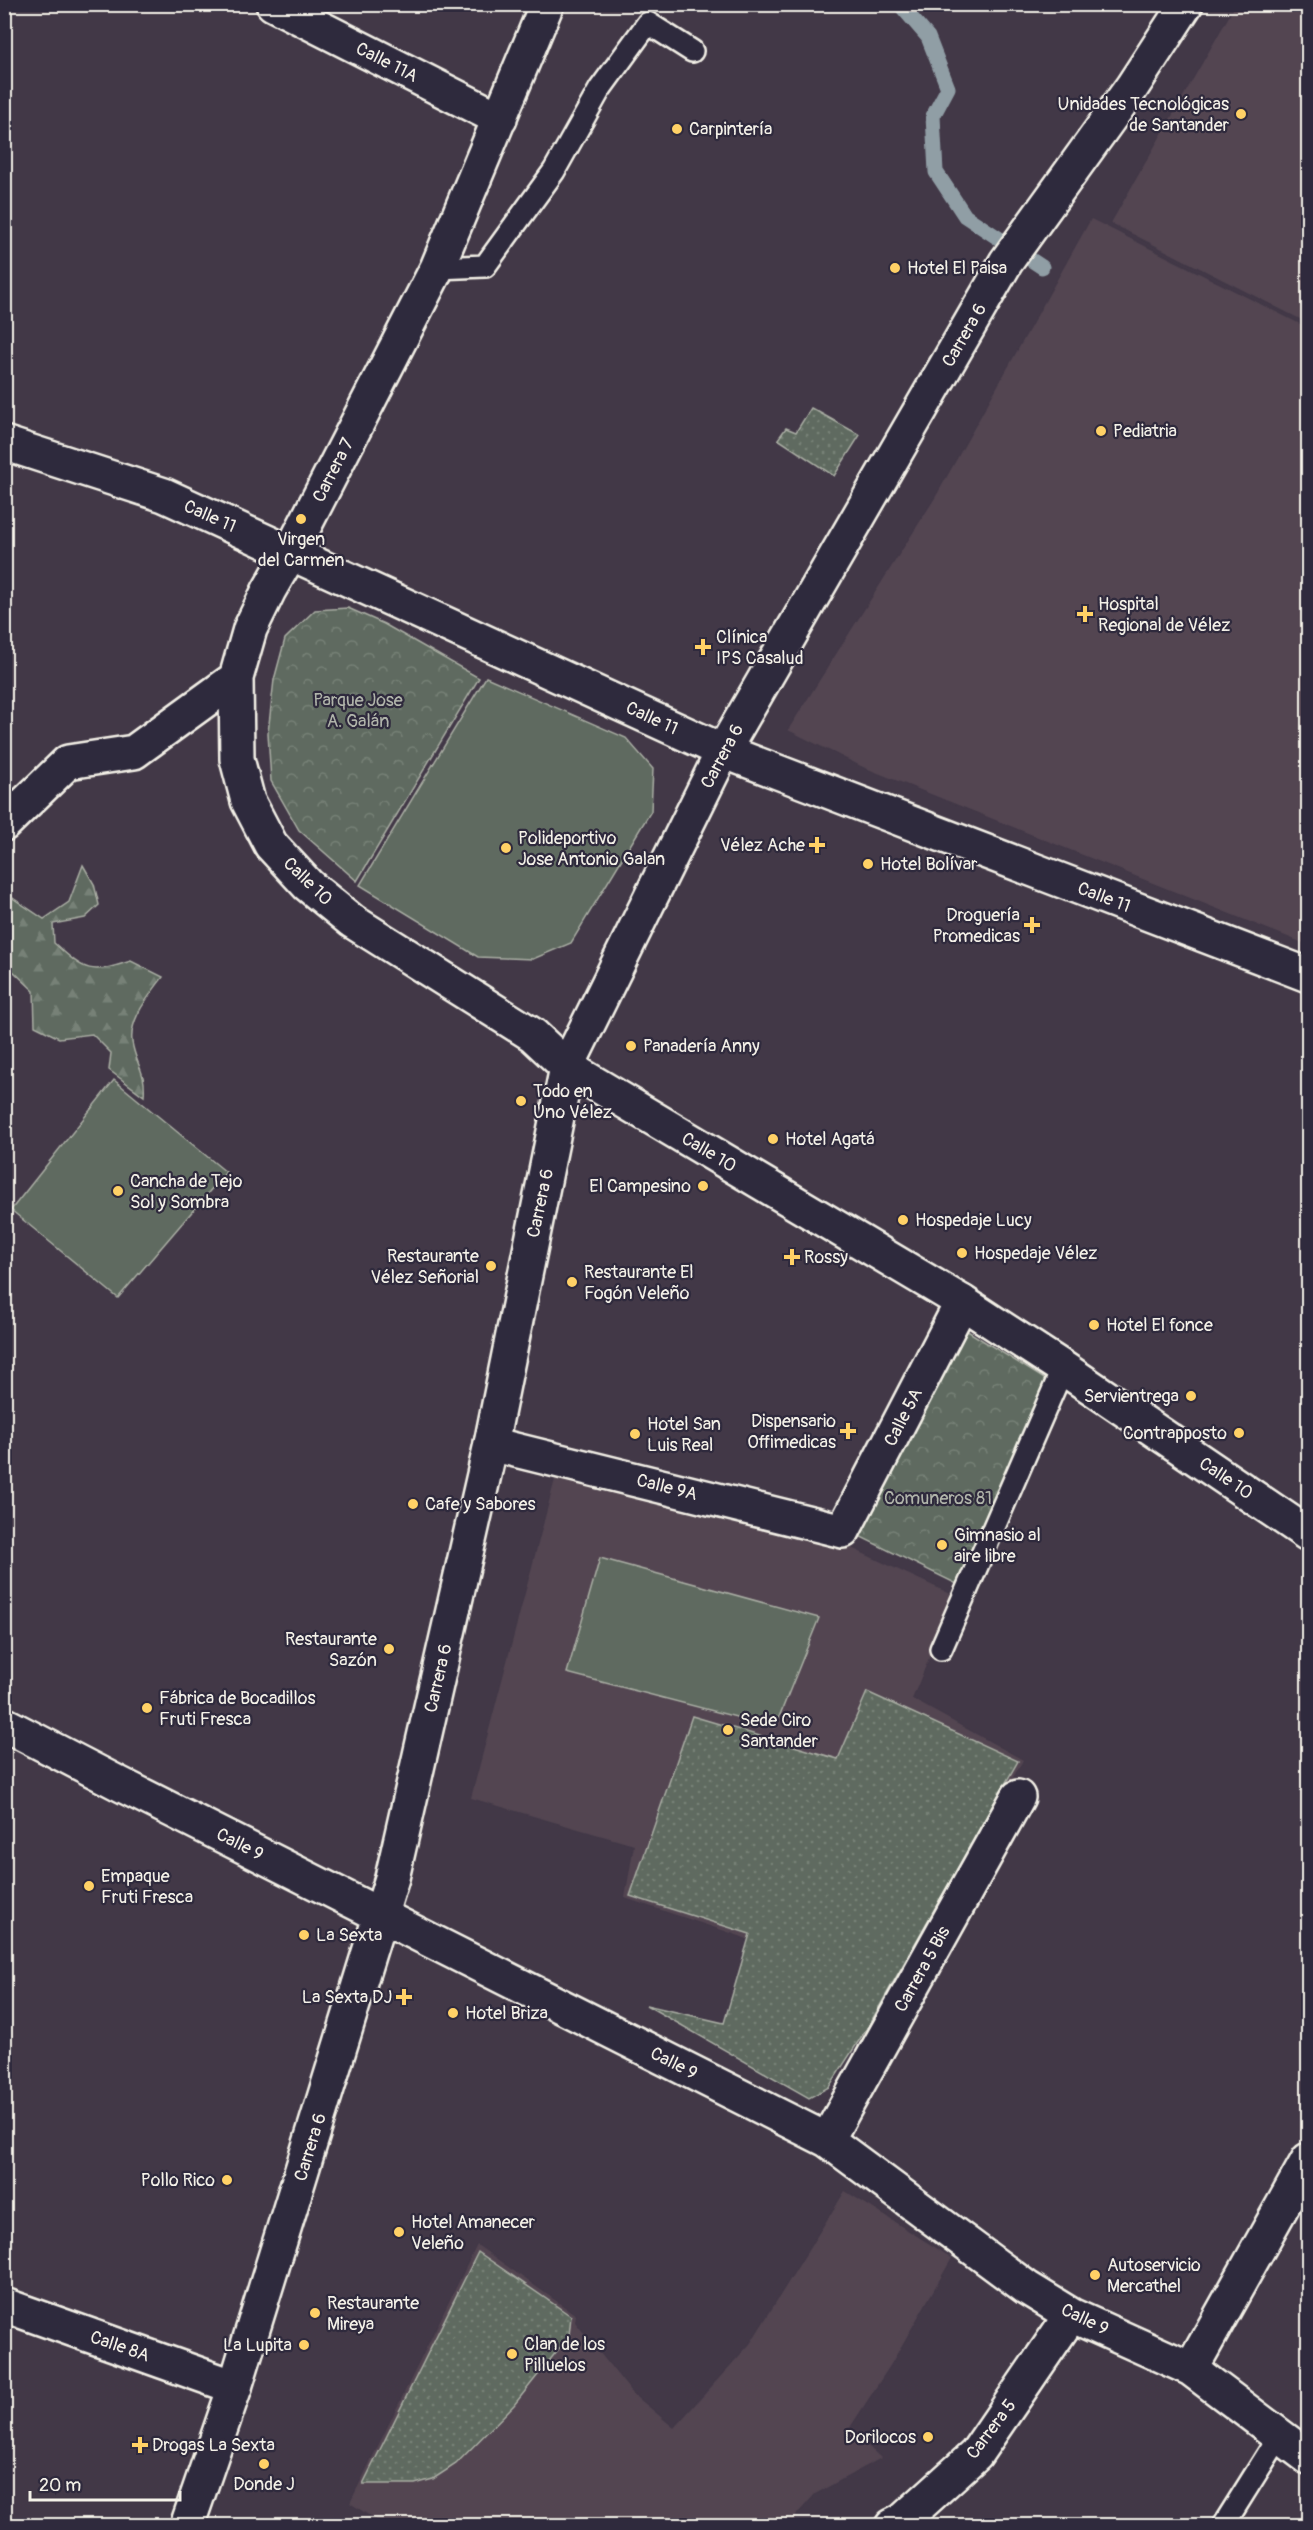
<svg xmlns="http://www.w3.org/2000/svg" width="1313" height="2530" viewBox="0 0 1313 2530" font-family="Pangolin,sans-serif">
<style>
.built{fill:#524551}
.grass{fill:url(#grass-dots);stroke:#aaaea4;stroke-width:1.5}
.forest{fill:url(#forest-firs);stroke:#aaaea4;stroke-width:1.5}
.park{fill:url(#park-crowns);stroke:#aaaea4;stroke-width:1.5}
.garden{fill:#5f6b60;stroke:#aaaea4;stroke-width:1.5}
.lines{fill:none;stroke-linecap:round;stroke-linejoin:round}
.stream{stroke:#909ea5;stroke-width:15}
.lane-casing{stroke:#f4f1e8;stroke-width:26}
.street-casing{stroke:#f4f1e8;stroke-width:38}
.secondary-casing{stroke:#f4f1e8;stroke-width:38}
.lane{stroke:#2f2a3d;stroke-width:21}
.street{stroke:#2f2a3d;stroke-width:33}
.secondary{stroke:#2f2a3d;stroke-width:33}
.poi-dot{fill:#ffd166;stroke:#2f2a3d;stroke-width:2}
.labels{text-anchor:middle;stroke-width:4.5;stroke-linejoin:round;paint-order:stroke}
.street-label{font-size:18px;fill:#f4f1e8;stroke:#2f2a3d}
.poi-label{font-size:18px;fill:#f4f1e8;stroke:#2f2a3d;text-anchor:start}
.park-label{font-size:18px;fill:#b1b5ab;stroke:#2f2a3d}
</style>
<defs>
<pattern id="grass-dots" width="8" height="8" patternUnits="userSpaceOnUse" patternTransform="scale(1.5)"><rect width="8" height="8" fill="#5f6b60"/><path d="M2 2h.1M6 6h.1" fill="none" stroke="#778177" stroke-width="1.8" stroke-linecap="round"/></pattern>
<pattern id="forest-firs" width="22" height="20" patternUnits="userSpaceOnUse" patternTransform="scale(1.5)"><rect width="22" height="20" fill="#5f6b60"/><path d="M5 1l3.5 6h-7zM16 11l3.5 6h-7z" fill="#778177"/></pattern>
<pattern id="park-crowns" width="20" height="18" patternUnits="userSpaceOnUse" patternTransform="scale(1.5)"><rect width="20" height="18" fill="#5f6b60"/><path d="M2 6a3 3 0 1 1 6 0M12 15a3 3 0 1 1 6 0" fill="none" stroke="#778177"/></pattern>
</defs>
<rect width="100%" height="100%" fill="#423847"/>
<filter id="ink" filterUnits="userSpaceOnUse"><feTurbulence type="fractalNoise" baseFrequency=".0167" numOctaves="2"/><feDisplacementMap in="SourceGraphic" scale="12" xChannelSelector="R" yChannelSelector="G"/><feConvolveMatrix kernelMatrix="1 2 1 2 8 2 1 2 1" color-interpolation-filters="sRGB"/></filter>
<g filter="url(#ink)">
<path class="built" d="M1236,4l72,1v318l-197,-100z
M1091,219l217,109v617l-445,-178 -75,-37 147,-232z
M558,1468l276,72 121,56 -43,103 111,61 -137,241 -146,-65 -115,-38 9,-53 -163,-47z
M845,2191l107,67 -61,106 -42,65 32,29 -66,36 -18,20 -4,11h-409l-34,-22 127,-258 99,70 -1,7 57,71 42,35 76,-84z"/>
<path class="grass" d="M811,408l49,27 -26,41 -56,-37 8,-11 10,4z
M867,1692l151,69 -149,264 -40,62 -20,11 -163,-93 78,18 26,-89 -120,-38 62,-180 146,43z
M478,2252l93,64 -2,20 -55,69 -58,59 -23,15 -18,5h-52z"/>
<path class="forest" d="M83,865l11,19 5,21 -14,13 -32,6 1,19c33,30 36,31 77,18l32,16c-14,19 -37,45 -30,70 5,21 13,26 11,49l-35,-26 2,-17 -19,-19 -33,4 -24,-12 -1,-35 -20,-19 -9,-4v-75l39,26 25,-17z"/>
<path class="park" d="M348,608l36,16 95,54 -122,203 -58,-51 -28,-49 -3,-48 6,-53 11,-41 30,-29z
M958,1325l93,58 -88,204 -108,-53z"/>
<path class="garden" d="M486,677l140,61 27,31 -2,42 -80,132 -38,16 -55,-2 -118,-72z
M114,1080l112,92 -108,126 -107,-88z
M600,1558l219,60 -44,109 -208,-54z"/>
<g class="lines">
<path class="stream" d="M904,4l-1,4 25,29 20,51 -15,28 3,56 29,44 77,51"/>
<defs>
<path id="lane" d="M437,268l48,-2 69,-95 46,-82 48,-66 44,28
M941,1649l122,-281
M1223,2526l57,-91"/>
<path id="street" d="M273,4l227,115
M4,443l160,52 559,256 585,224
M236,678l1,81 11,42 23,44 37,40 44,36 181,114 34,32
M4,824l64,-62 66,-10 102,-74 14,-49 19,-39 22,-38 146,-284 110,-264
M491,1444l352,87 119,-229
M4,1724l114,59 709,357 200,148 44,27 120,54 117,88
M827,2140l191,-343
M4,2305l231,82
M1191,2369l117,-209
M892,2526l10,-5 74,-67 95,-139"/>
<path id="secondary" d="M567,1067l395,235 101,66 245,166
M187,2526l48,-139 157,-509 99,-434 76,-377 156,-316 283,-489 126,-175 54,-83"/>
</defs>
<use href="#lane" class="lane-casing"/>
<use href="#street" class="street-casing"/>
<use href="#secondary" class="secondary-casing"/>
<use href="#lane" class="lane"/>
<use href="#street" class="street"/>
<use href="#secondary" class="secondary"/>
</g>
</g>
<g class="poi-dot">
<circle cx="1241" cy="114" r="6"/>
<circle cx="677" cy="129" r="6"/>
<circle cx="895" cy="268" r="6"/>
<circle cx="1101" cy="431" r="6"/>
<circle cx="301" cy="519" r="6"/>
<path d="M1082 605h6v6h6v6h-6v6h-6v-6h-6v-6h6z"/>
<path d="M700 638h6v6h6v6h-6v6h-6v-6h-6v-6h6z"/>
<path d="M814 836h6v6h6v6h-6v6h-6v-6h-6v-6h6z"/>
<circle cx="506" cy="848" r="6"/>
<circle cx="868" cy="864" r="6"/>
<path d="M1029 916h6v6h6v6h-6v6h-6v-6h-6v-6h6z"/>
<circle cx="631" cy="1046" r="6"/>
<circle cx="521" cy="1101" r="6"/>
<circle cx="773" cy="1139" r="6"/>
<circle cx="703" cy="1186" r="6"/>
<circle cx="118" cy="1191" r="6"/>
<circle cx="903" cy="1220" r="6"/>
<circle cx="962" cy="1253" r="6"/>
<path d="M789 1248h6v6h6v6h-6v6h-6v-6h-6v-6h6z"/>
<circle cx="491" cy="1266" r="6"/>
<circle cx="572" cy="1282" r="6"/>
<circle cx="1094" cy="1325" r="6"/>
<circle cx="1191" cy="1396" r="6"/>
<path d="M845 1422h6v6h6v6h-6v6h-6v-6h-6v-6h6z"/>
<circle cx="1239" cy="1433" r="6"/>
<circle cx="635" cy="1434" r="6"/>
<circle cx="413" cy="1504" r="6"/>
<circle cx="942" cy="1545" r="6"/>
<circle cx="389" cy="1649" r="6"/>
<circle cx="147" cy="1708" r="6"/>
<circle cx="728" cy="1730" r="6"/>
<circle cx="89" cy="1886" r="6"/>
<circle cx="304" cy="1935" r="6"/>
<path d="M401 1988h6v6h6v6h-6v6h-6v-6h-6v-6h6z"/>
<circle cx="453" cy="2013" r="6"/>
<circle cx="227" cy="2180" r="6"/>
<circle cx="399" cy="2232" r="6"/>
<circle cx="1095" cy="2275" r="6"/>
<circle cx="315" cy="2313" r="6"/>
<circle cx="304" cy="2345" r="6"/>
<circle cx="512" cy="2354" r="6"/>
<circle cx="928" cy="2437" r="6"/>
<path d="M137 2436h6v6h6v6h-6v6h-6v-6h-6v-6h6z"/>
<circle cx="264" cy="2464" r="6"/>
</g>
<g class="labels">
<g class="street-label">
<text transform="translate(387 62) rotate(27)" y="6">Calle 11A</text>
<text transform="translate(964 335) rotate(-60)" y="6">Carrera 6</text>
<text transform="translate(333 470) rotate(-63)" y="6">Carrera 7</text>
<text transform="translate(210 516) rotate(24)" y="6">Calle 11</text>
<text transform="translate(652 718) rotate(25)" y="6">Calle 11</text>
<text transform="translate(722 756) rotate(-62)" y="6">Carrera 6</text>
<text transform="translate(308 881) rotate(44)" y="6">Calle 10</text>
<text transform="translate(1104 897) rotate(21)" y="6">Calle 11</text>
<text transform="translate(709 1152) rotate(31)" y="6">Calle 10</text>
<text transform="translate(540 1203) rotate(-78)" y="6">Carrera 6</text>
<text transform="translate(903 1417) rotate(-63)" y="6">Calle 5A</text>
<text transform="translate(1226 1478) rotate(34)" y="6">Calle 10</text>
<text transform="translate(667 1487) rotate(14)" y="6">Calle 9A</text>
<text transform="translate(438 1678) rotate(-77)" y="6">Carrera 6</text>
<text transform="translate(240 1844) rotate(27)" y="6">Calle 9</text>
<text transform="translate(922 1969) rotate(-61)" y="6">Carrera 5 Bis</text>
<text transform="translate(674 2063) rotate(27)" y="6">Calle 9</text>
<text transform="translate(310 2147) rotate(-73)" y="6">Carrera 6</text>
<text transform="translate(1085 2319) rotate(26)" y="6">Calle 9</text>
<text transform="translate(120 2346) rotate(19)" y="6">Calle 8A</text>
<text transform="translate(991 2429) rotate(-53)" y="6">Carrera 5</text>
</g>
<g class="poi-label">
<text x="1229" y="110" text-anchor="end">Unidades Tecnológicas<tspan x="1229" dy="21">de Santander</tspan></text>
<text x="689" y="135">Carpintería</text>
<text x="907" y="274">Hotel El Paisa</text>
<text x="1113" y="437">Pediatria</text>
<text x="301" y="545" text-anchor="middle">Virgen<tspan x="301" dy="21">del Carmen</tspan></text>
<text x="1098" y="610">Hospital<tspan x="1098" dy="21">Regional de Vélez</tspan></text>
<text x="716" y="643">Clínica<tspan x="716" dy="21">IPS Casalud</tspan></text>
<text x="518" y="844">Polideportivo<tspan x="518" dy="21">Jose Antonio Galan</tspan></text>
<text x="805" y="851" text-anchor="end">Vélez Ache</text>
<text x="880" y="870">Hotel Bolívar</text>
<text x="1020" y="921" text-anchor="end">Droguería<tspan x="1020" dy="21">Promedicas</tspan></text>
<text x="643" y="1052">Panadería Anny</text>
<text x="533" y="1097">Todo en<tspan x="533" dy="21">Uno Vélez</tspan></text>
<text x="785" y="1145">Hotel Agatá</text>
<text x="130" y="1187">Cancha de Tejo<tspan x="130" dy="21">Sol y Sombra</tspan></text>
<text x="691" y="1192" text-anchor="end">El Campesino</text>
<text x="915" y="1226">Hospedaje Lucy</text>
<text x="974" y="1259">Hospedaje Vélez</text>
<text x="479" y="1262" text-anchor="end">Restaurante<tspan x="479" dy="21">Vélez Señorial</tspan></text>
<text x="804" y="1263">Rossy</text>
<text x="584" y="1278">Restaurante El<tspan x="584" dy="21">Fogón Veleño</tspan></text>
<text x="1106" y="1331">Hotel El fonce</text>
<text x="1179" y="1402" text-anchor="end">Servientrega</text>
<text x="836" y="1427" text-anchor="end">Dispensario<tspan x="836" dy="21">Offimedicas</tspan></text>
<text x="647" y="1430">Hotel San<tspan x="647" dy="21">Luis Real</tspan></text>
<text x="1227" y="1439" text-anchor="end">Contrapposto</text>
<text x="425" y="1510">Cafe y Sabores</text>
<text x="954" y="1541">Gimnasio al<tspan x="954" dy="21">aire libre</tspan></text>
<text x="377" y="1645" text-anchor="end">Restaurante<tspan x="377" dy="21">Sazón</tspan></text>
<text x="159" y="1704">Fábrica de Bocadillos<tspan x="159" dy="21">Fruti Fresca</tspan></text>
<text x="740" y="1726">Sede Ciro<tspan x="740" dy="21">Santander</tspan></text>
<text x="101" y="1882">Empaque<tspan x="101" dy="21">Fruti Fresca</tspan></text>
<text x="316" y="1941">La Sexta</text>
<text x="392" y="2003" text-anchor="end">La Sexta DJ</text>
<text x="465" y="2019">Hotel Briza</text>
<text x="215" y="2186" text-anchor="end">Pollo Rico</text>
<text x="411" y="2228">Hotel Amanecer<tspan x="411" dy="21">Veleño</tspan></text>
<text x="1107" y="2271">Autoservicio<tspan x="1107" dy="21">Mercathel</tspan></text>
<text x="327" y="2309">Restaurante<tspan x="327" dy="21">Mireya</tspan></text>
<text x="524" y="2350">Clan de los<tspan x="524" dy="21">Pilluelos</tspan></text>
<text x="292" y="2351" text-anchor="end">La Lupita</text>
<text x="916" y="2443" text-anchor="end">Dorilocos</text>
<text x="152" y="2451">Drogas La Sexta</text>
<text x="264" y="2490" text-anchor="middle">Donde J</text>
</g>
<g class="park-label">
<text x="358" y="706">Parque Jose<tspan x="358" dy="21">A. Galán</tspan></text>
<text x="938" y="1504">Comuneros 81</text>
</g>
</g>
<rect width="1313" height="2530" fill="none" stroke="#2f2a3d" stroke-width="24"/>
<rect x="12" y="12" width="1289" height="2506" fill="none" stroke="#f4f1e8" stroke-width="2" filter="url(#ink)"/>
<path d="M30 2491v9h150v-9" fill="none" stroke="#f4f1e8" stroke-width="3"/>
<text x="39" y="2491" font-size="18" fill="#f4f1e8" stroke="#2f2a3d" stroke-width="4.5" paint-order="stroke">20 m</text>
</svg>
